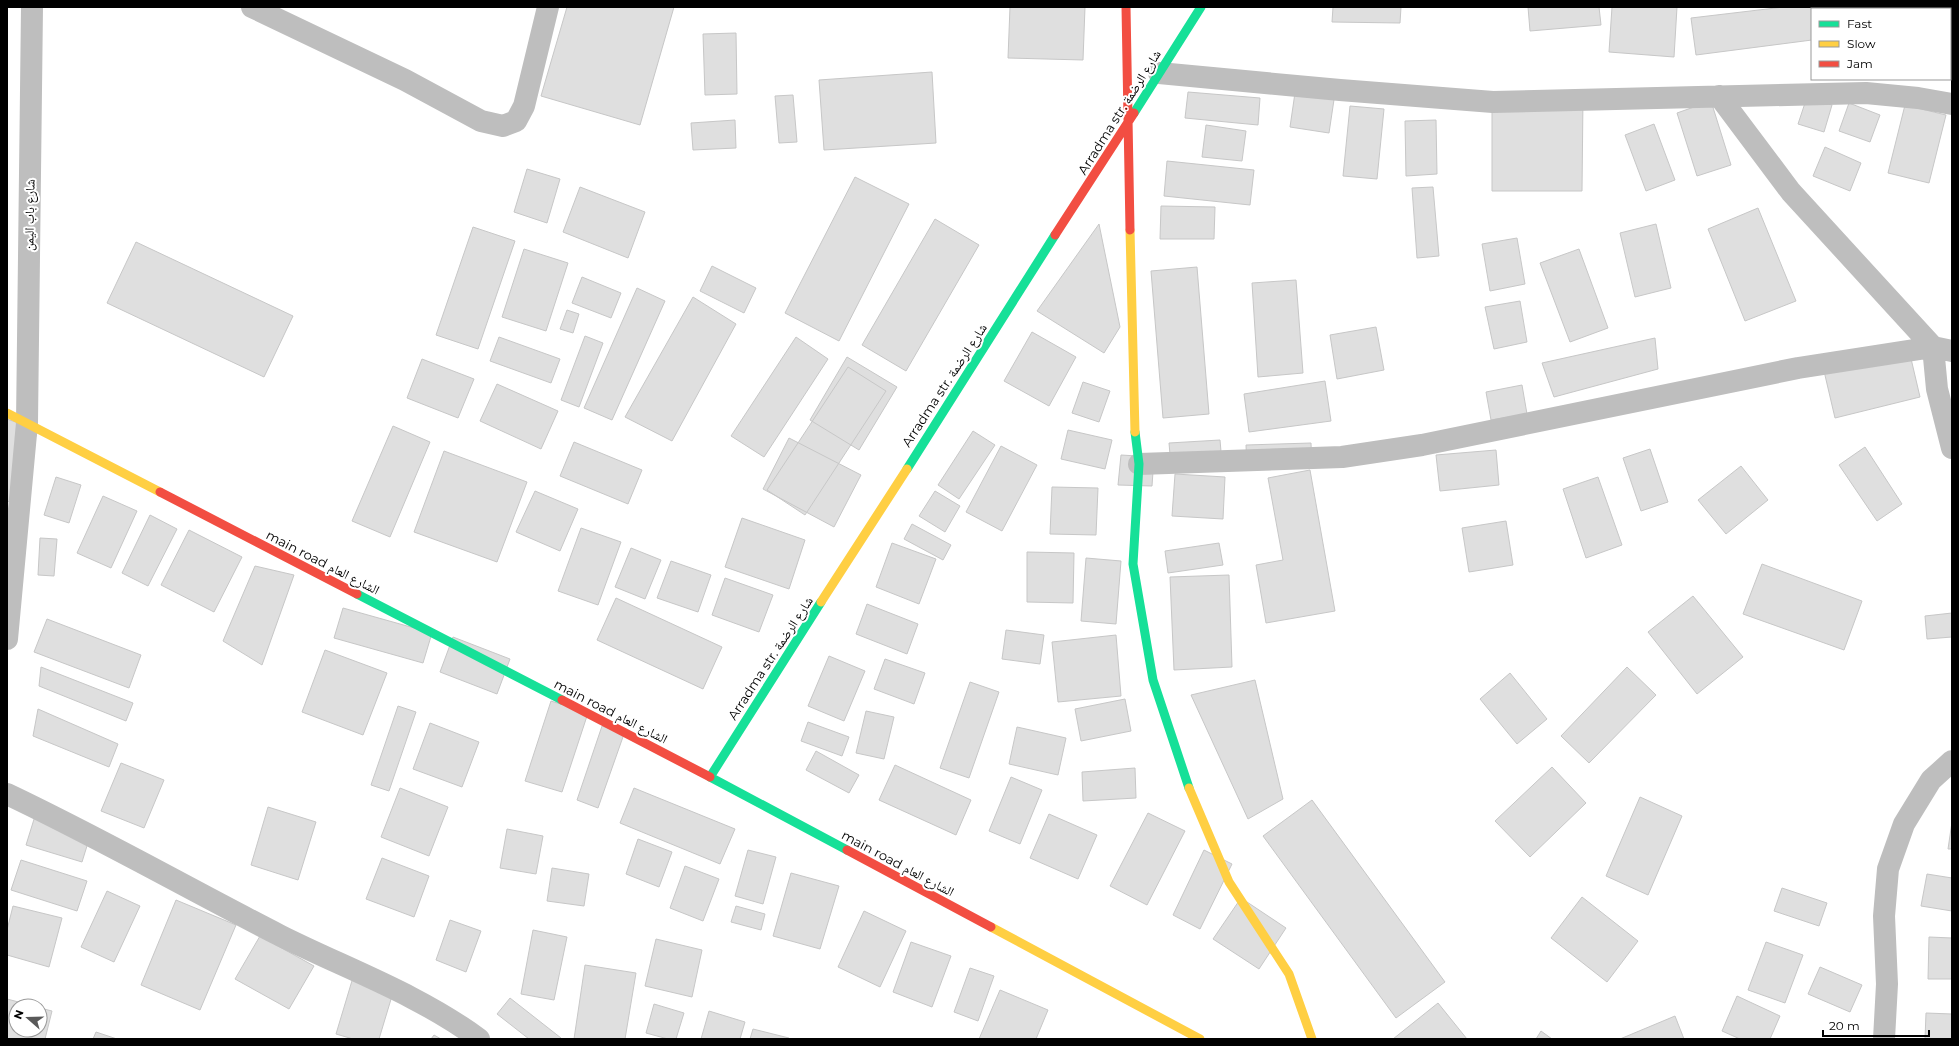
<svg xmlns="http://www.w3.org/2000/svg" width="1959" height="1046" viewBox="0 0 1959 1046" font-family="Montserrat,'Noto Naskh Arabic',sans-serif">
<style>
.building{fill:#dfdfdf;stroke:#c7c7c7}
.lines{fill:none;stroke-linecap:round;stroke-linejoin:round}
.street{stroke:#bebebe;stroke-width:22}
.fast{stroke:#16e098;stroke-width:9}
.slow{stroke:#ffcf43;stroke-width:9}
.jam{stroke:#f24e42;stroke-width:9}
.labels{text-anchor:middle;stroke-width:4;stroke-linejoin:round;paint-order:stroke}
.street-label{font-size:13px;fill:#000;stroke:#fff}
</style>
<rect width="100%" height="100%" fill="#fff"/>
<path class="building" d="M567,7h107l-34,118 -99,-29z
M1010,7h75l-2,53 -75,-2z
M1333,7h68l-1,16 -68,-1z
M1528,7h71l2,18 -71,6z
M1612,7h65l-3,50 -65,-5z
M1784,7h37l1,2h-10v31l-116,15 -5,-37z
M736,33l1,61 -32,1 -2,-61z
M932,72l4,71 -112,7 -5,-70z
M1296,86l39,7 -6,40 -39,-6z
M1188,92l72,6 -2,27 -73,-7z
M793,95l4,47 -18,1 -4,-47z
M1492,96h91l-1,95h-90z
M1807,97l25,8 -8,27 -26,-8z
M1711,101l20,64 -34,11 -20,-63z
M1849,103l31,12 -10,27 -31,-11z
M1905,105l41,10 -17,68 -41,-10z
M1350,106l34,3 -7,70 -34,-3z
M735,120l1,28 -43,2 -2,-27z
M1436,120l1,54 -31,2 -1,-55z
M1654,124l21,56 -29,11 -21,-56z
M1206,125l40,6 -4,30 -40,-4z
M1825,147l36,16 -11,28 -37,-15z
M1167,161l87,9 -4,35 -86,-9z
M527,169l33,10 -13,44 -33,-11z
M855,177l54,27 -70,137 -54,-28z
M580,187l65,25 -17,46 -65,-26z
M1433,187l6,69 -22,2 -5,-70z
M1161,206l54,1 -1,32h-54z
M1758,208l38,93 -51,20 -37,-92z
M935,219l44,26 -73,126 -44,-26z
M1099,224l21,103 -16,26 -67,-42z
M1656,224l15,64 -36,9 -15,-64z
M473,227l42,14 -37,108 -42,-14z
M1517,238l8,46 -35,7 -8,-47z
M136,242l157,74 -29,61 -157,-74z
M524,249l44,14 -22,68 -44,-14z
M1579,249l29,79 -38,14 -30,-79z
M712,266l44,22 -12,25 -44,-22z
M1197,267l12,147 -46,4 -12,-147z
M582,277l39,16 -10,25 -39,-15z
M1296,280l7,93 -45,4 -6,-94z
M637,288l28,13 -53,119 -28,-12z
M693,297l43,27 -64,117 -47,-24z
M1520,301l7,41 -33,7 -9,-42z
M567,310l12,4 -6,19 -13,-4z
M1376,327l8,43 -47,9 -7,-44z
M1032,332l44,25 -27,49 -45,-25z
M585,336l18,7 -24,64 -18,-7z
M499,337l61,22 -9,24 -61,-22z
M796,337l32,22 -64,98 -33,-21z
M1655,338l3,31 -104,28 -12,-34z
M1909,350l11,47 -85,21 -11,-47z
M847,357l50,30 -38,63 -49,-30z
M422,359l52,20 -16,39 -51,-20z
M848,367l38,24 -81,124 -38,-25z
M1325,381l6,40 -82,11 -5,-38z
M1083,382l27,9 -11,31 -27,-9z
M497,384l61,27 -17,38 -61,-28z
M1522,385l5,29 -36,6 -5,-28z
M7,419l31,11 -24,73 -7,-2z
M393,426l37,16 -40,95 -38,-16z
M1068,430l44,10 -7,29 -44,-10z
M973,431l22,14 -36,54 -21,-14z
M789,438l72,37 -27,52 -71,-38z
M1220,440l2,23 -51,3 -2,-23z
M574,442l68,28 -14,34 -68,-28z
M1311,443l1,25 -65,1 -1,-24z
M1001,446l36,19 -35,66 -36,-19z
M1865,447l37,57 -25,17 -38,-56z
M1650,449l18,53 -27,9 -18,-53z
M1496,450l3,35 -59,6 -4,-36z
M444,451l83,31 -30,80 -83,-30z
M1121,455l33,2 -2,29 -34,-1z
M1741,466l27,34 -42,34 -28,-34z
M1310,470l25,141 -69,12 -10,-58 27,-5 -15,-82z
M1175,474l50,3 -2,42 -51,-3z
M56,477l25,8 -12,38 -25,-8z
M1598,477l24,68 -36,13 -23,-69z
M1052,487l46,1 -2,47 -46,-1z
M535,491l43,18 -18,42 -44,-19z
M935,491l25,15 -15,26 -26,-16z
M103,496l34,15 -26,57 -34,-15z
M150,515l27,14 -29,57 -26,-13z
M742,518l63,22 -16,49 -64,-22z
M1506,521l7,44 -44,7 -7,-44z
M912,524l39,21 -8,15 -39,-21z
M581,528l40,14 -23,63 -40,-14z
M189,530l53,27 -28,55 -53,-27z
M40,538l17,1 -3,37 -16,-1z
M892,543l44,16 -17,45 -43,-17z
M1219,543l4,22 -55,8 -3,-22z
M631,548l30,12 -16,39 -30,-12z
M1027,552l47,1 -1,50 -46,-1z
M1086,558l35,3 -5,63 -35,-3z
M671,561l40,14 -13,37 -41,-14z
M1762,564l100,37 -18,49 -101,-36z
M255,566l39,9 -32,90 -39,-24z
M1229,575l3,92 -58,3 -4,-93z
M725,578l48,17 -14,37 -47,-17z
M1693,596l50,61 -46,37 -49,-62z
M616,598l106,49 -19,42 -106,-49z
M867,604l51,20 -11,30 -51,-20z
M343,608l89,25 -9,30 -89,-25z
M1952,613v24l-25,2 -2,-23z
M47,619l94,36 -12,33 -95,-36z
M1006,630l38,5 -4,29 -38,-5z
M1116,635l5,61 -63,6 -6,-60z
M453,637l57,22 -13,35 -57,-22z
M325,650l62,23 -24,62 -61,-23z
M829,656l36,15 -21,50 -36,-15z
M885,659l40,14 -11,31 -40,-15z
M41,667l92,36 -7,18 -87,-35z
M1627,667l29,28 -67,68 -28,-27z
M1510,673l37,46 -30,25 -37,-45z
M1255,680l28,119 -35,20 -57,-124z
M970,682l29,10 -30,86 -29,-10z
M1125,699l6,32 -50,10 -6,-32z
M551,701l37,12 -26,79 -37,-11z
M398,706l18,6 -27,79 -18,-6z
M38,709l80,35 -9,23 -76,-31z
M866,711l28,6 -10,42 -28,-6z
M808,722l41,15 -7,19 -41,-15z
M430,723l49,19 -17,45 -49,-18z
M602,726l22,8 -26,74 -21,-8z
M1017,727l49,11 -8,37 -49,-11z
M816,751l43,24 -10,18 -43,-23z
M121,763l43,17 -20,48 -43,-17z
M895,765l76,35 -15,35 -77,-35z
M1552,767l34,36 -56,54 -35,-36z
M1135,768l1,30 -53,3 -1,-29z
M1011,777l31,13 -22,54 -31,-13z
M400,788l48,19 -19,49 -48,-19z
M634,788l101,41 -15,35 -100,-41z
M1640,797l42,19 -34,79 -42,-19z
M1312,800l133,182 -49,36 -133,-182z
M268,807l48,15 -18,58 -47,-15z
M1148,813l37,18 -38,74 -37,-19z
M1049,814l48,21 -19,44 -48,-21z
M35,816l56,17 -9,29 -56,-17z
M1952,822v27h-4z
M507,829l36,7 -7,38 -36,-6z
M638,839l34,13 -13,35 -33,-13z
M748,850l28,7 -13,47 -28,-8z
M1204,850l28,14 -32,65 -27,-14z
M382,858l47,18 -15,41 -48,-18z
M21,860l66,21 -10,30 -66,-21z
M685,866l34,13 -16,42 -33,-13z
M552,868l37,6 -5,32 -37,-5z
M791,873l48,13 -19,63 -47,-13z
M1927,874l25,4v33l-31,-5z
M1782,888l45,15 -8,23 -45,-15z
M107,891l33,15 -26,56 -33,-15z
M1582,897l56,44 -31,41 -56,-44z
M1241,898l45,30 -27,41 -46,-30z
M176,900l60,25 -36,85 -59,-25z
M13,906l49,12 -13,49 -42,-12v-25z
M736,906l29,8 -4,16 -30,-8z
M864,911l42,20 -26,56 -42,-20z
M450,920l31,11 -15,41 -30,-12z
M533,930l34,7 -13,63 -33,-6z
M260,936l54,30 -25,43 -54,-30z
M1929,937l23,1v41h-24z
M656,939l46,11 -10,47 -47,-11z
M911,942l40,14 -19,51 -39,-15z
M1766,942l37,13 -18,48 -37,-13z
M585,965l51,8 -11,66h-51z
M1820,967l42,18 -12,27 -42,-18z
M970,968l24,8 -16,45 -24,-9z
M354,974l41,12 -16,53h-26l-17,-5z
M1000,990l48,20 -12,29h-57z
M1737,996l43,20 -10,23h-30l-18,-8z
M510,998l51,40 -1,1h-31l-32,-25z
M7,999l27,7h-18v24h24v-22l12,3 -7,28h-38z
M1438,1003l29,36h-74z
M654,1004l30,9 -8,26h-8l-22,-6z
M709,1011l36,11 -5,17h-39z
M1926,1013l26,1v25h-27z
M1675,1016l9,23h-64z
M753,1029l36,9v1h-39z
M1541,1031l11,8h-16z
M96,1032l21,7h-24z
M434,1035l7,4h-10z"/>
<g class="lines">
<path class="street" d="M252,7l153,73 76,41 22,5 13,-5 8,-15 24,-99
M1869,9v-2
M1159,73l181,17 153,12 373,-9 52,5 34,6
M1719,96l72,96 142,155 4,42 15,59
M1139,464l203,-7 80,-12 376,-77 135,-21 19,4
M7,639l20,-216 5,-416
M7,794c93,44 182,95 274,142 66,33 137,58 198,103
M1884,1039l3,-55 -3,-68 4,-47 16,-45 27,-44 21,-19"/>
<path class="fast" d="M1134,113l67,-106
M1135,432l4,32 -6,100 20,116 36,108
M907,469l148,-234
M357,594l205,106
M821,602l-111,175 137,73"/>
<path class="slow" d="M1130,230l5,202
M7,413l153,79
M821,602l86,-133
M1189,788l40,94 60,92 23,65
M991,927l209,112"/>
<path class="jam" d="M1126,7l4,223
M1055,235l79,-122
M160,492l197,102
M562,700l148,77
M847,850l144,77"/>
</g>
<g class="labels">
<g class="street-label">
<text transform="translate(1119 112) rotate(-58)" y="5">Arradma str. شارع الرضمة</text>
<text transform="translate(29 215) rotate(-89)" y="5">شارع باب اليمن</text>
<text transform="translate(944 385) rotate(-57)" y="5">Arradma str. شارع الرضمة</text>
<text transform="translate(323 562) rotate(27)" y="5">main road الشارع العام</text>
<text transform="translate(770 658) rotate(-57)" y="5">Arradma str. شارع الرضمة</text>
<text transform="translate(611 711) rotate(27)" y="5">main road الشارع العام</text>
<text transform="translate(898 863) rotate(28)" y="5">main road الشارع العام</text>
</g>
</g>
<rect width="1959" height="1046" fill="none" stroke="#000000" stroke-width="16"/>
<rect x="1811" y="8" width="140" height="72" fill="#ffffff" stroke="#999999"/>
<rect x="1819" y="21" width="20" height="6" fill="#16e098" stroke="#999999"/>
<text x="1847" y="28" font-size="12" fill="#000000">Fast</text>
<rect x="1819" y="41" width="20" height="6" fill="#ffcf43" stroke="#999999"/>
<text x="1847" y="48" font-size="12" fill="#000000">Slow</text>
<rect x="1819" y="61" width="20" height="6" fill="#f24e42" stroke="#999999"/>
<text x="1847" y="68" font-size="12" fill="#000000">Jam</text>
<g transform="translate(28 1018) rotate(290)"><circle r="19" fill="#ffffff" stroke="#999999"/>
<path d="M0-3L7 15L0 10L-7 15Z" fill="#595959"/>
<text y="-6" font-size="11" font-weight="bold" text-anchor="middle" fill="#000000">N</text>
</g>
<path d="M1823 1030v6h106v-6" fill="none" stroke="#000000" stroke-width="2"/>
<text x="1829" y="1030" font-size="12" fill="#000000" stroke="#ffffff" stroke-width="3" paint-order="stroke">20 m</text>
</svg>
